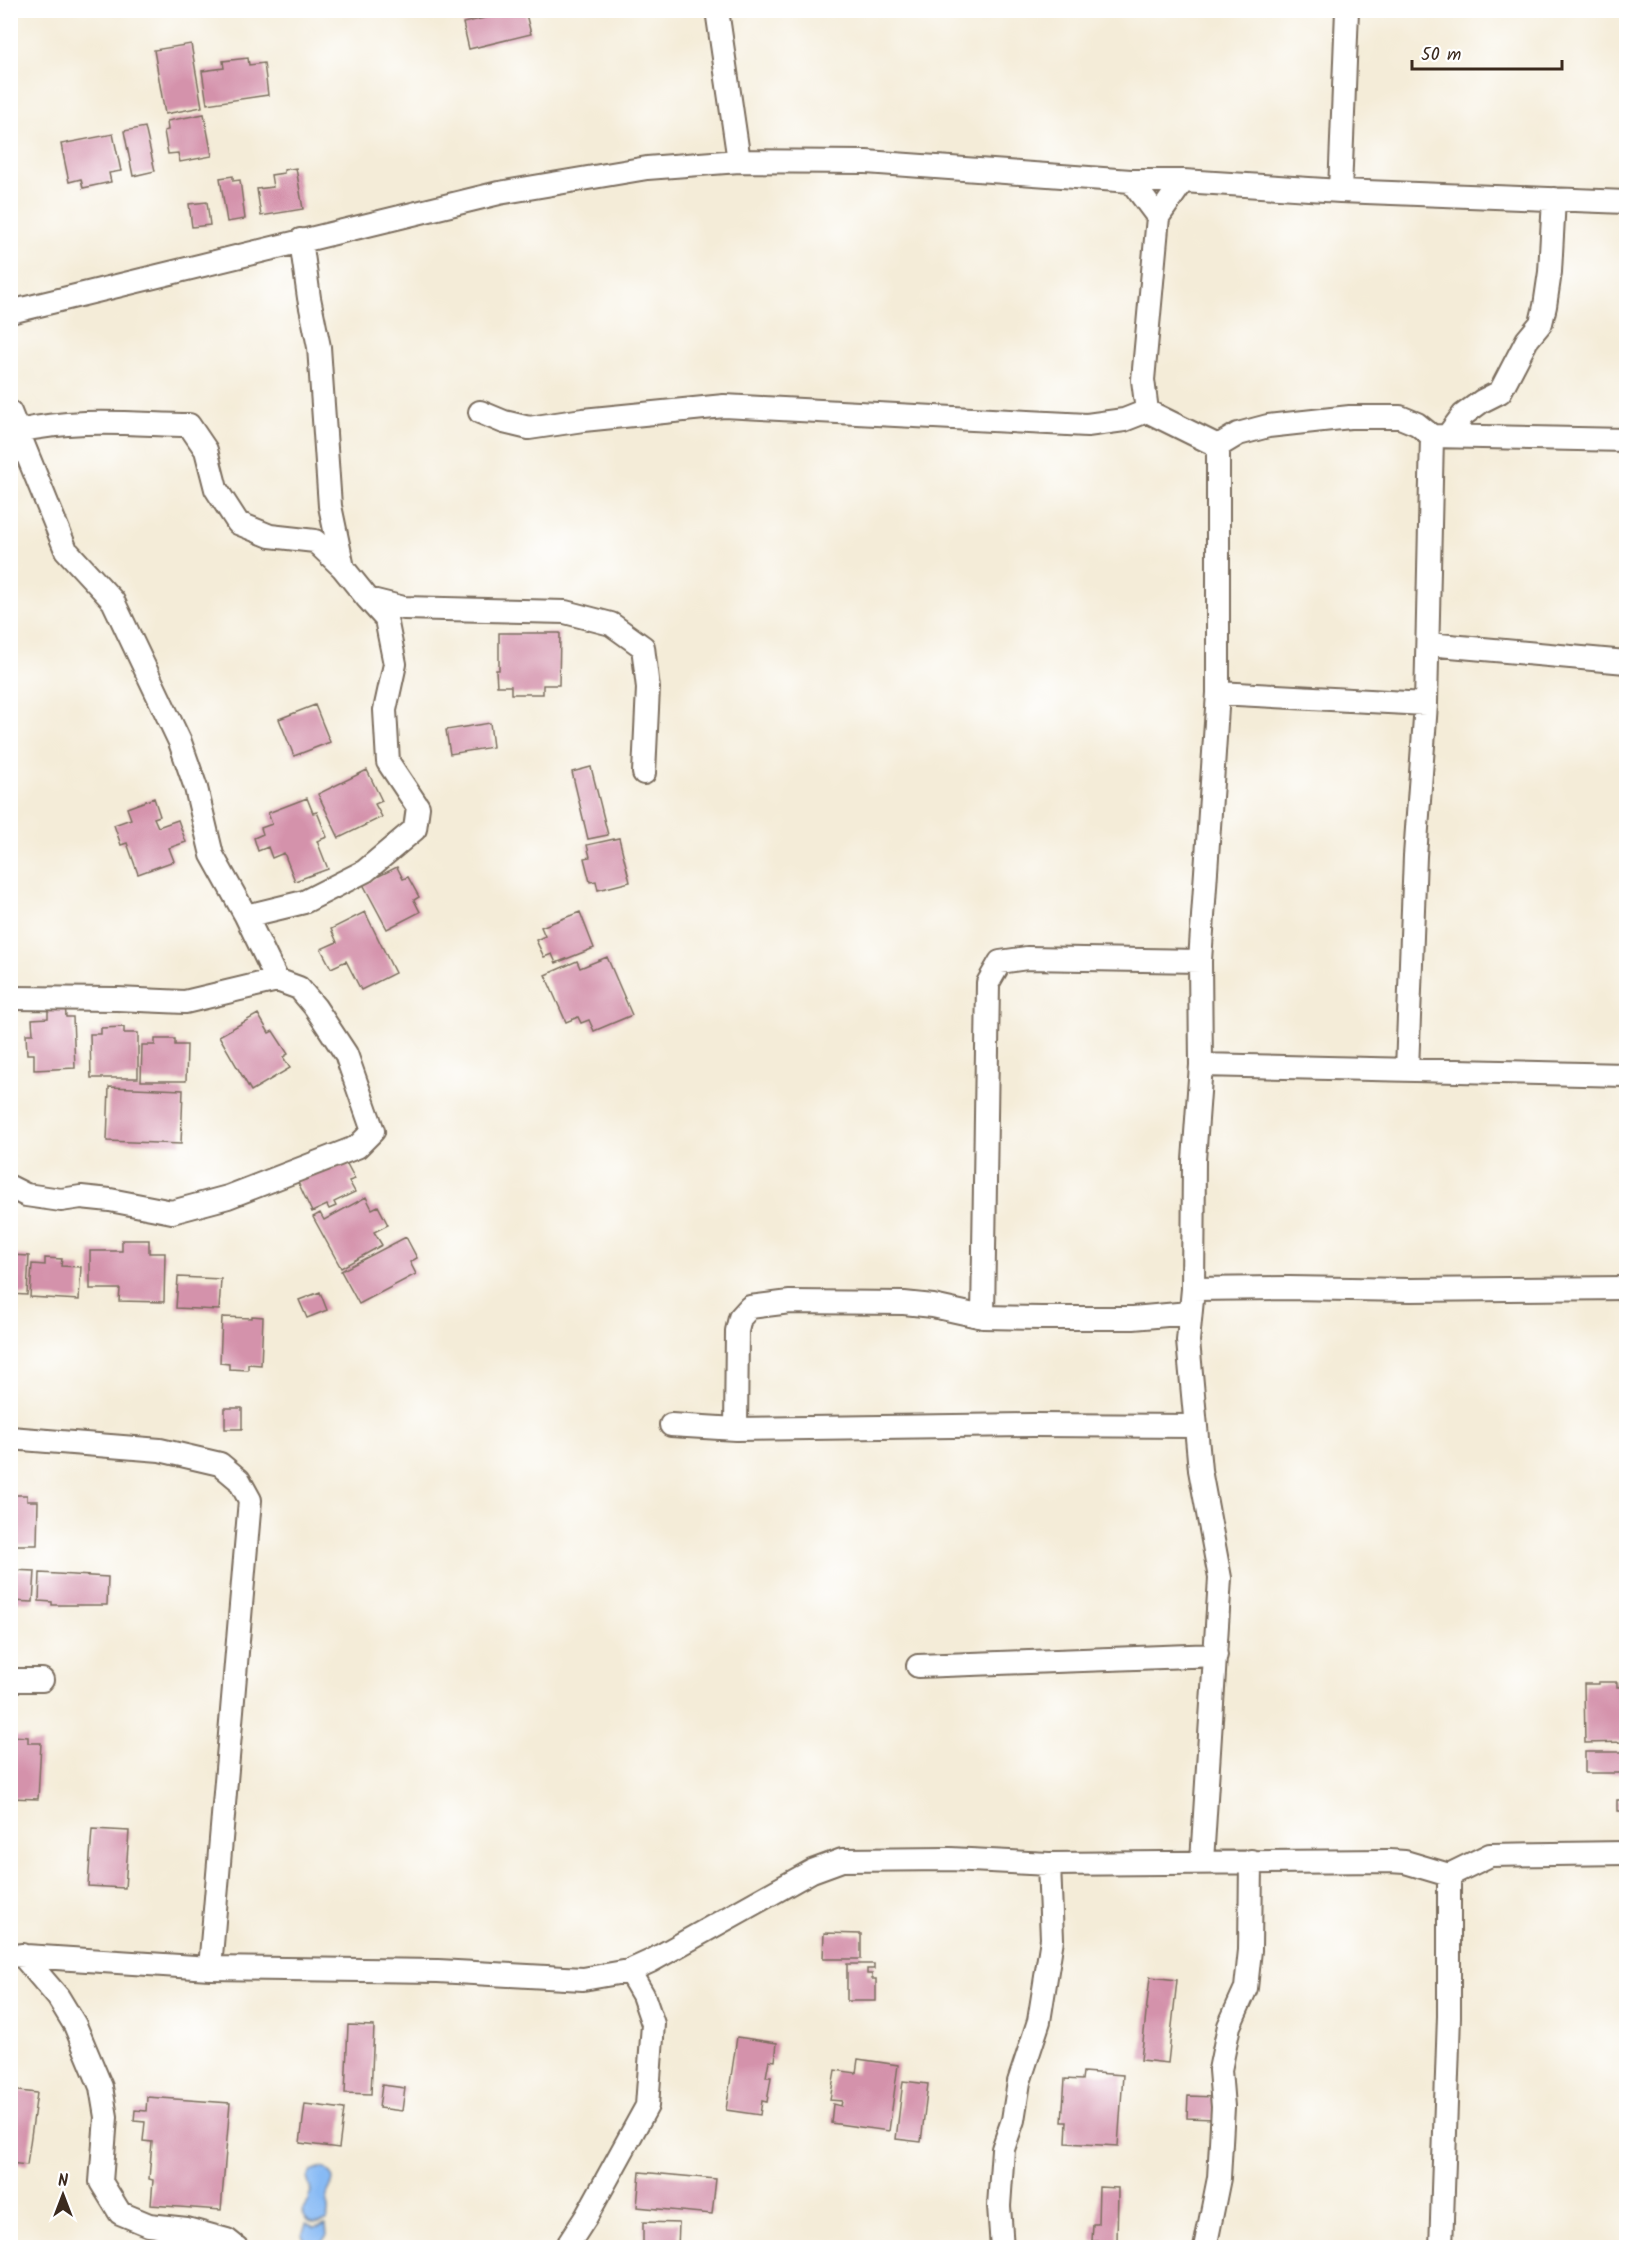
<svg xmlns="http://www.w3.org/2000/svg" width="1637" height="2258" viewBox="0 0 1637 2258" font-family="Kalam,sans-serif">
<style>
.water{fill:#87baf4;stroke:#617289;stroke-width:1.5}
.building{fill:#d492ab}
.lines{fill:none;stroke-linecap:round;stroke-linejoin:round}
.minor-casing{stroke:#7c6e5f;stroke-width:26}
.minor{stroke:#fff;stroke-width:22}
</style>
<rect width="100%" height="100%" fill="#fff"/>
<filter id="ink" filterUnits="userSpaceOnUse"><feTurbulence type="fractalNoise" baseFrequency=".0167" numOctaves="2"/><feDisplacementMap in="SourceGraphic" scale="12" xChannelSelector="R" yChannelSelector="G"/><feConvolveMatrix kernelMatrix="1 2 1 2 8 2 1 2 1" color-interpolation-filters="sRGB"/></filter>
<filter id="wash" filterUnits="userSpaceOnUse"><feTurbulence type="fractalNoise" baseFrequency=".008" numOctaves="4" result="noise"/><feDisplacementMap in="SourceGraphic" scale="24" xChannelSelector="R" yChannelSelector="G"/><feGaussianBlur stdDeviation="1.35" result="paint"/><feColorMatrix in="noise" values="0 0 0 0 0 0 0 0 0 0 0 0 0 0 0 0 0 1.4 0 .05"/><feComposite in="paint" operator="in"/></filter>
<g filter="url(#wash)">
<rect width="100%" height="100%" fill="#f4ecd8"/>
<path class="water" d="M319,2168l7,1 6,5c2,9 0,10 -4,18 -4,10 4,16 -2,29 -11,5 -20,3 -24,-10l7,-10 2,-10 -4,-13 4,-7z
M306,2224l8,4 12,-3 1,10 -7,9c-9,0 -14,0 -18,-9z"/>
<g id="blocks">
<path class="building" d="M482,10h21v1l-19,5z
M519,10h6l6,24 -62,15 -6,-26z
M191,44l11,63 -37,7 -11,-64z
M248,58l1,7 15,-2 4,32 -61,9 -5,-33 22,-3 -1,-7z
M204,114l8,42 -32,6 -2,-9 -10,1 -4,-23 4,-1 -1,-9z
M145,127l10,44 -22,5 -9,-45z
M113,134l8,37 -12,2 2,9 -28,6 -2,-9 -12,3 -8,-38z
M296,168l7,41 -42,7 -4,-27 16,-2 -2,-12 13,-2v-3z
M233,176v5l7,-1 5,39 -18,3 -7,-44z
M207,202l3,23 -18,2 -3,-23z
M499,633h61l-1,52h-16v9h-32v-8h-14l-1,-16h3z
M315,705l15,37 -36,14 -15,-37z
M490,723l3,24 -43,7 -4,-24z
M591,767l17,68 -20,4 -16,-67z
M367,770l15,31 -7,3 7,13 -43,21 -21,-44z
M154,798l6,18 -6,2 4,9 20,-7 8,22 -17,6 5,13 -36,13 -11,-31 -6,2 -7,-20 17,-6 -4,-11z
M307,798l6,15 4,-1 10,25 -10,4 11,28 -33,12 -11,-28 -12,5 -4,-11 -10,4 -4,-13 9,-4 -2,-6 11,-4 -4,-11z
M619,838l11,44 -32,8 -2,-9 -6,1 -6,-24 6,-1 -3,-12z
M397,867l6,12 5,-2 11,20 -5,3 6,12 -33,17 -24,-45z
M365,912l30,61 -34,17 -15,-29 -15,7 -10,-19 16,-7 -6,-13z
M580,912l14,36 -38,15 -4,-9 -8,3 -8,-17 9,-4 -4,-9z
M607,957l25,58 -38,16 -5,-11 -8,3 -3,-6 -12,5 -21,-47 32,-14 3,7z
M65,1003l1,14h7l2,51 -41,2v-16h-7l-1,-20h7l-1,-15 16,-1v-14z
M258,1014l11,19 4,-2 15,23 -5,3 7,11 -39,23 -32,-55z
M124,1027v6h14v45h-47l-1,-44h11v-6z
M155,1039h20v6h12l-1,36h-45l1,-36h13z
M109,1087l74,3 -2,54 -74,-3z
M346,1162l9,17 -6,2 6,11 -21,10 2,4 -7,3 -2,-4 -15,7 -16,-34z
M366,1197l6,12 6,-3 10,19 -14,7 8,13 -41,23 -28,-51 7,-4 4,7z
M406,1237l11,21 -7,4 6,12 -57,30 -18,-33z
M122,1240h27v13h16l-1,49 -45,-1 1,-12h-30v-38h32z
M10,1255l19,1 -2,39 -17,-1z
M45,1258l17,1 -1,7 20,1 -2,33 -49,-3 2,-33 13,1z
M178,1277l43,2 -2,31 -43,-2z
M320,1292l7,18 -20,8 -8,-18z
M252,1316l11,1 -2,48 -13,-1v6l-19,-1v-5l-9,-1 2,-46 30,1z
M225,1408h17v21h-17z
M10,1495h17v6h11l-1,44h-22v17h-5z
M10,1570l25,1 -2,31 -23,-1z
M40,1573l68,4 -1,28h-55v-3l-13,-1z
M1598,1682h19v5h3v-5h6v60l-41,1 -1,-59h14z
M10,1736l18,1v6h13l-3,56 -28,-1z
M1585,1752h41v67h-3v-8h-6v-11h6v-27h-38z
M92,1829l37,2 -4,57 -37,-2z
M824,1933l37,1v25h-38z
M847,1964h27v5h-7v5h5v5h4v22h-29z
M1150,1977l27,3 -9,83 -27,-3z
M348,2025l26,1 -3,68 -26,-1z
M737,2037l40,6 -2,18 -6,-1 -3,17h5l-4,25 -5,-1 -2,14 -34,-5z
M858,2059l40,6 -9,66 -58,-8 2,-19 8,2 1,-5 -12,-1 5,-30 21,3z
M1083,2072l40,3 -5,71 -52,-3 1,-21h-5l3,-43 17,1z
M903,2081l25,3 -7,58 -25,-3z
M382,2085l23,3 -3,23 -23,-3z
M10,2090l27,3 -10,72 -17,-2z
M1188,2096l27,1 -1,22 -27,-1z
M147,2097l83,6 -9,107 -70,-5 2,-25 -4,-1 3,-37 -9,-1 2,-19 -11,-1 1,-11 11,1z
M305,2104l39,5 -5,39 -39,-5z
M640,2172l76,7 -4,35 -75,-7z
M1099,2187l19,1 -1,54 -25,-1 1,-17h5z
M643,2222l36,1 -1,25h-35z
M100,2243l27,2v3h-27z"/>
</g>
</g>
<g filter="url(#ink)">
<use href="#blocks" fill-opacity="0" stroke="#7c6e5f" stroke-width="1.5"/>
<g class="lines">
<defs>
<path id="minor" d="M717,10l22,151
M1131,181l27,36
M1340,191l7,-181
M301,240l8,58 10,49 11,159 13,62 25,31 36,9 161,4 46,12 32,23 5,41 -4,85
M10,312l489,-119 148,-25 92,-7 127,1 265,19h52l157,10 286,11
M1147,411l-4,-31 15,-163 25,-36
M10,412l56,138 47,51 67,141 16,46 16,67 34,61 31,64 22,8 16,19 31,47 27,77 -16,16 -129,50 -56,15 -62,-12 -29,-3 -20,3 -35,-5 -16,-8
M480,412l24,10 25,6 54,-8 141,-14 363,19 37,-5 23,-9 71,35
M19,431c56,-13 112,-7 170,-6l17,25 10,39 22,34 32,13 45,5 28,27
M1448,435l15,-20 19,-14 18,-9 27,-52 14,-17 4,-17 5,-34 4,-73
M1218,446l20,-12 30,-8 82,-9h50l17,7 15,12 194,4
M1428,644l198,18
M1218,693l208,11
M246,916l58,-14 61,-31 50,-42 3,-22 -30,-45 -3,-52 10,-46 -9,-45 -18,-20
M10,998l107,1 68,3 92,-22
M1201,1065l425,10
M1407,1070l8,-214 11,-152 6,-268
M1193,1289l96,-1 122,2 215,-2
M983,1317l5,-334 12,-21 27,-4 173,3
M671,1425l65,4 298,-4 160,1
M736,1429l1,-98 3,-13 10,-11 40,-5 114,1 29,3 50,11 59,1h91l56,-5
M10,1438l150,12 60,14 19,16 11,20 -40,468
M918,1666l298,-11
M10,1680h32
M1202,1861l18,-283 -20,-108 -12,-129 5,-52 1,-129 7,-95 -1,-104 18,-268v-247
M10,1955l200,13 228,3 145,8 46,-8 22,-10 161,-90 30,-11 108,-1 99,5 340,-3 16,1 44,13 41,-20 136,-2
M22,1955l36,42 17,28 26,62 5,30 -5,65 19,31 29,12 38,4 40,11 10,8
M566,2248l20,-31 61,-111 6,-82 -10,-29 -14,-24
M1002,2248l-3,-42 4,-57 10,-29 6,-38 20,-61 13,-82 -3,-75
M1205,2248l14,-70 4,-71 -3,-37 9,-44 17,-38 4,-38 1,-89
M1441,2248l8,-232v-141"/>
</defs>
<use href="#minor" class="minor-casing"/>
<use href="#minor" class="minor"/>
</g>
</g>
<rect width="1637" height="2258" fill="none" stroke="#fff" stroke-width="36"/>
<g transform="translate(63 2195)" stroke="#ffffff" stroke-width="4.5" paint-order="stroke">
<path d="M0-4.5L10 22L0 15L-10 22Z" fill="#3b2a1e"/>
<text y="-9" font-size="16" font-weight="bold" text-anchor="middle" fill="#3b2a1e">N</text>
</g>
<path d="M1412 60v9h150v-9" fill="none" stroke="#3b2a1e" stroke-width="3"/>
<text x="1421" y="60" font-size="18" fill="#3b2a1e" stroke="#ffffff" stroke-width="4.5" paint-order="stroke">50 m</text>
</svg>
